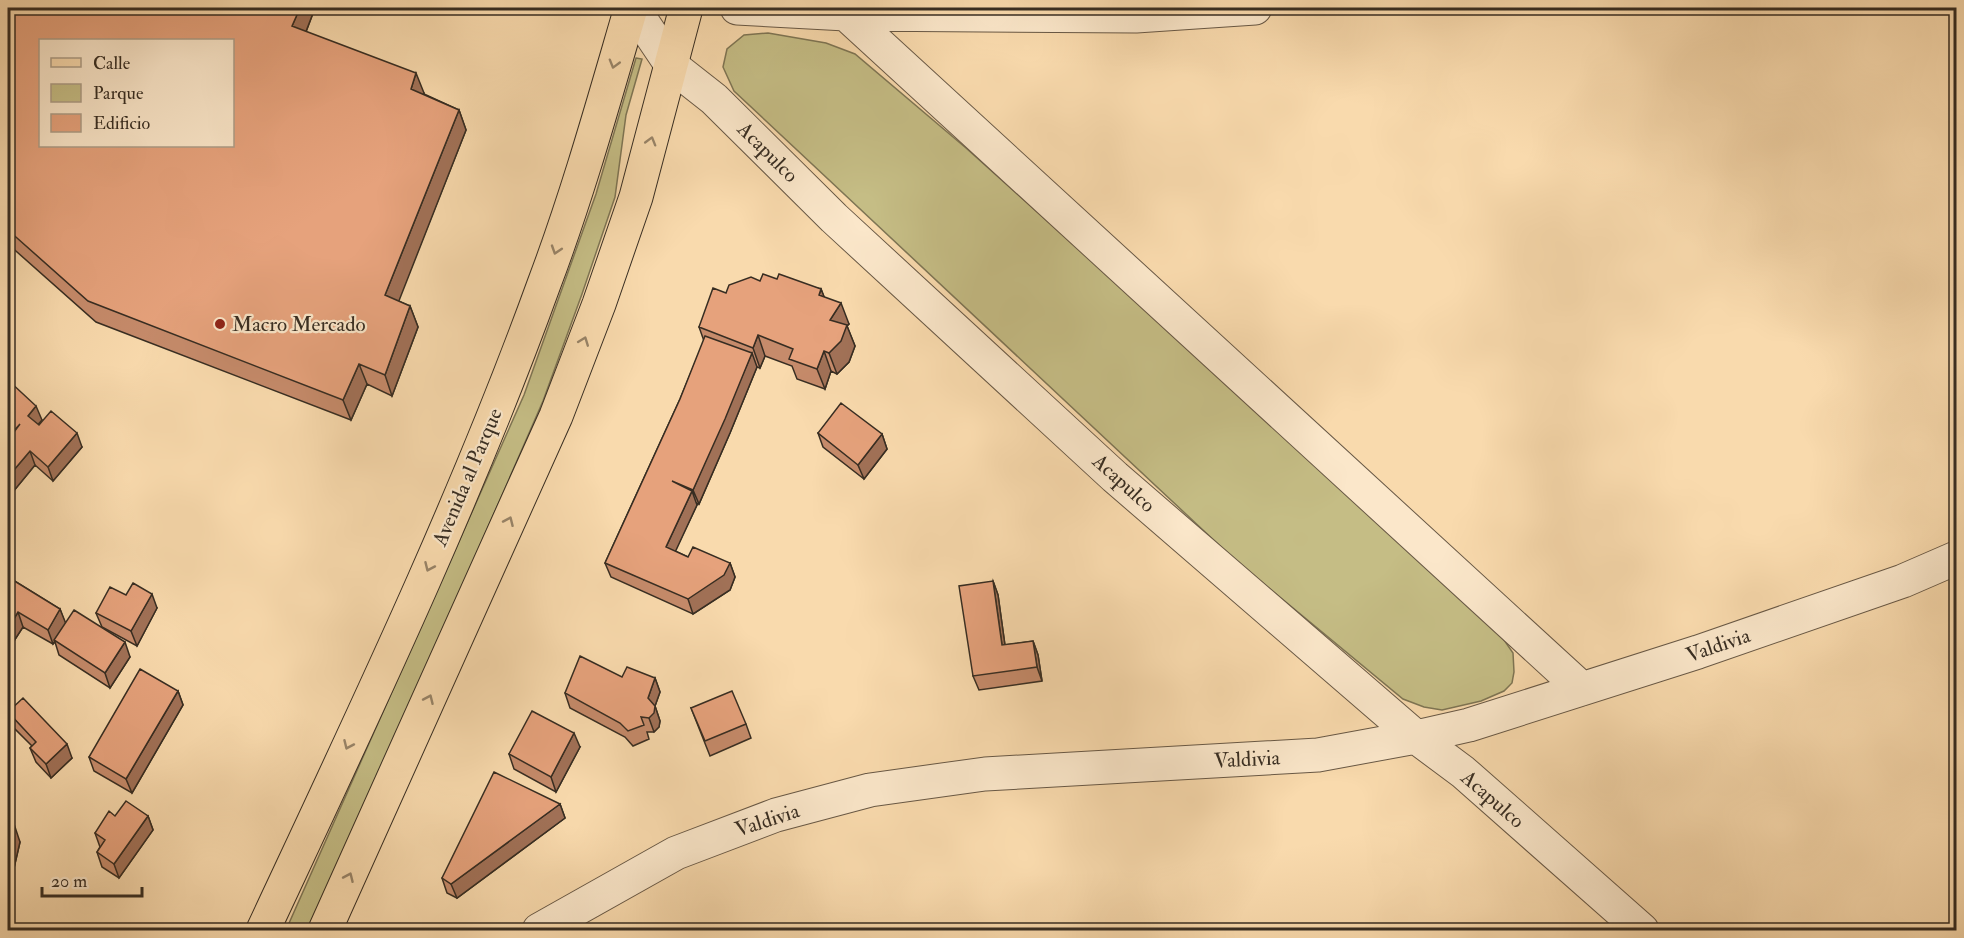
<svg xmlns="http://www.w3.org/2000/svg" width="1964" height="938" viewBox="0 0 1964 938" font-family="'IM FELL Double Pica',serif">
<style>
.green{fill:#c5bd85;stroke:#7e7554;stroke-width:1.5}
.lines{fill:none;stroke-linecap:round;stroke-linejoin:round}
.minor-casing{stroke:#685845;stroke-width:35}
.major-casing{stroke:#372d22;stroke-width:35}
.minor{stroke:#fbe7ca;stroke-width:33}
.major{stroke:#f9daad;stroke-width:33}
.wall{fill:#c68b6b;stroke:#372d22;stroke-width:1.5}
.shaded-wall{fill:#a17157;stroke:#372d22;stroke-width:1.5}
.building{fill:#e6a27c;stroke:#372d22;stroke-width:1.5;fill-rule:evenodd}
.oneway{stroke:#988468}
.poi-dot{fill:#8f2418;stroke:#fbe7ca;stroke-width:2}
.labels{text-anchor:middle;stroke-width:4.5;stroke-linejoin:round;paint-order:stroke}
.street-label{font-size:21px;fill:#372d22;stroke:#fbe7ca}
.poi-label{font-size:21px;fill:#372d22;stroke:#fbe7ca;text-anchor:start}
</style>
<rect width="100%" height="100%" fill="#f9daad"/>
<filter id="stains"><feTurbulence type="fractalNoise" baseFrequency=".00333" numOctaves="4"/><feColorMatrix values="0 0 0 0 .2 0 0 0 0 .09 0 0 0 0 .02 0 0 0 .5 -.17"/></filter>
<radialGradient id="worn" r=".72"><stop offset=".6" stop-color="#630" stop-opacity="0"/><stop offset="1" stop-color="#630" stop-opacity=".3"/></radialGradient>
<path class="green" d="M768,33l58,10 29,11 111,94 330,296 206,193 11,16 1,19 -2,11 -8,8 -23,10 -39,9 -18,-3 -21,-8 -168,-139 -501,-469 -11,-24 4,-18 17,-14z
M636,58l6,1 -16,56 -11,82 -33,97 -39,107 -131,301 -103,228h-23l238,-535 72,-201z"/>
<g class="lines">
<defs>
<path id="minor" d="M633,8l39,58 42,33 120,119 281,259 301,260 47,35 179,158
M737,8l109,6 290,2 119,-8
M846,14l736,675
M539,930l137,-77 100,-38 94,-25 115,-16 333,-19 98,-18 53,-12 229,-73 205,-71 53,-23"/>
<path id="major" d="M263,930c99,-212 201,-425 281,-646 34,-90 60,-184 87,-276
M325,930l231,-514 43,-112 37,-107 50,-189"/>
</defs>
<use href="#minor" class="minor-casing"/>
<use href="#major" class="major-casing"/>
<use href="#minor" class="minor"/>
<use href="#major" class="major"/>
</g>
<path class="wall" d="M8,8h307l-9,24 118,61v1l35,16 7,20 -68,171 12,5 8,21 -26,69 -25,-12 -16,36 -255,-98 -88,-78z
M777,279l44,10 3,8 25,27 -2,2 8,20 -6,16 -12,12 -6,-3 -6,18 -28,-10 -5,-13 -27,-10 -5,12 -3,-1 -27,66 -31,71 -3,-1 1,2 -22,46 13,6 42,6 5,14 -5,13 -37,24 -82,-37 -6,-14 75,-164 24,-58 -5,-14 27,-34 34,-12z
M8,380l34,40 -4,5 44,22 -29,34 -18,-16 -27,33z
M818,433l64,1 5,15 -23,30 -41,-32z
M8,577l52,32 5,14 65,34 -20,31 -51,-33 -4,-13 -2,2 -30,-17 -9,14 -6,-4z
M993,581l5,14 7,50 28,-4 5,14 4,26 -63,9 -6,-14z
M126,595l31,13 -20,38 -35,-19 -6,-14z
M622,677l33,1 5,14 -5,14 5,15 -1,6 -5,5h-7l2,7 -16,7 -8,-9 -55,-29 -5,-15z
M178,691l5,14 -51,88 -38,-22 -5,-14z
M691,708l55,16 5,14 -41,18z
M8,712l64,46 -21,20 -15,-16 -6,-14 2,-2 -19,-19z
M580,747l-24,45 -42,-23 -5,-15z
M560,804l5,14 -108,80 -10,-5 -5,-15z
M115,816h33l5,14 -34,48 -17,-11 -5,-15 3,-5 -5,-14z
M8,820l12,22 -6,26 -6,1z"/>
<path class="shaded-wall" d="M300,8h15l-15,39 -8,-21z
M416,73l8,20 -5,17 -8,-21z
M459,110l7,20 -73,186 -8,-21z
M821,289l8,20 -10,-14z
M841,303l8,21 -2,2 8,20 -6,16 -12,12 -8,-21 1,-33z
M410,306l8,21 -26,69 -7,-21z
M758,335l7,21 -5,12 -7,-20z
M824,351l7,20 -6,18 -8,-20z
M752,353l5,14 -27,66 -31,71 -6,-14z
M359,364l8,20 -16,36 -8,-20z
M36,406l6,14 -9,10 -5,-14z
M77,433l5,14 -29,34 -5,-14z
M882,434l5,15 -23,30 -6,-14z
M30,451l5,14 -27,33v-21z
M692,491l5,14 -26,56 -5,-14z
M730,563l5,14 -5,13 -37,24 -5,-15z
M993,581l5,14 9,65 -5,-15z
M152,594l5,14 -20,38 -6,-15z
M60,609l6,15 -13,20 -5,-14z
M18,612l5,15 -9,14 -5,-14z
M1033,641l5,14 4,26 -5,-14z
M125,642l5,15 -20,31 -5,-15z
M655,678l5,14 -5,14 5,15 -1,6 -5,5 -5,-14 -1,-20z
M178,691l5,14 -51,88 -6,-14z
M574,733l6,14 -24,45 -5,-15z
M67,744l5,14 -21,20 -5,-14z
M560,804l5,14 -108,80 -6,-14z
M148,816l5,14 -34,48 -5,-14z
M13,821l7,21 -6,26 -6,-18v-7z"/>
<path class="building" d="M8,8h292l-8,18 124,47 -5,16 48,21 -74,185 25,11 -25,69 -26,-11 -16,36 -255,-99 -80,-71zM40,40h192v106h-192z
M763,274l14,5 2,-5 42,15 -2,6 22,8 -11,17 17,5 -6,16 -12,12 -5,-2 -7,18 -28,-10 4,-10 -35,-14 -5,13 -54,-21 14,-39 13,5 3,-8 22,-8 9,4z
M705,336l47,17 -27,66 -32,71 -21,-9 20,10 -26,56 22,10 5,-10 37,16 -6,12 -36,24 -83,-36 75,-164z
M8,380l28,26 -8,10 11,9 12,-14 26,22 -29,34 -18,-16 -22,26v-37l12,-16 -10,11 -2,-2z
M841,403l41,31 -24,31 -40,-32z
M8,577l52,32 -12,21 -30,-18 -9,15 -1,-1z
M993,581l9,64 31,-4 4,26 -64,9 -14,-90z
M133,583l19,11 -21,37 -35,-18 14,-26 16,8z
M74,610l51,32 -20,31 -51,-33z
M580,656l42,21 5,-10 28,11 -7,20 7,8 -1,7 -5,5 -8,-1 3,8 -16,6 -8,-8 -55,-30z
M140,669l38,22 -52,88 -37,-22z
M732,691l14,33 -41,17 -14,-33z
M23,698l44,46 -21,20 -16,-16 6,-6 -28,-30z
M532,711l42,22 -23,44 -42,-23z
M494,772l66,32 -109,80 -9,-6z
M126,801l22,15 -34,48 -17,-12 8,-12 -10,-7 14,-22 6,5z
M8,820l5,1 -5,22z"/>
<defs><path id="oneway-chevron" d="M-2-3.5L2.5 0L-2 3.5" fill="none" stroke-width="1.6" stroke-linecap="round" stroke-linejoin="round" transform="scale(1.5)"/></defs>
<g class="oneway">
<use href="#oneway-chevron" transform="translate(614 64) rotate(106)"/>
<use href="#oneway-chevron" transform="translate(651 141) rotate(-74)"/>
<use href="#oneway-chevron" transform="translate(556 250) rotate(108)"/>
<use href="#oneway-chevron" transform="translate(584 341) rotate(-69)"/>
<use href="#oneway-chevron" transform="translate(509 521) rotate(-66)"/>
<use href="#oneway-chevron" transform="translate(429 567) rotate(114)"/>
<use href="#oneway-chevron" transform="translate(429 699) rotate(-66)"/>
<use href="#oneway-chevron" transform="translate(348 745) rotate(114)"/>
<use href="#oneway-chevron" transform="translate(349 877) rotate(-66)"/>
</g>
<circle class="poi-dot" cx="220" cy="324" r="6"/>
<g class="labels">
<g class="street-label">
<text transform="translate(768 152) rotate(45)" y="7">Acapulco</text>
<text transform="translate(467 477) rotate(-67)" y="7">Avenida al Parque</text>
<text transform="translate(1124 483) rotate(42)" y="7">Acapulco</text>
<text transform="translate(1718 645) rotate(-19)" y="7">Valdivia</text>
<text transform="translate(1247 759) rotate(-3)" y="7">Valdivia</text>
<text transform="translate(1493 799) rotate(41)" y="7">Acapulco</text>
<text transform="translate(767 820) rotate(-18)" y="7">Valdivia</text>
</g>
<g class="poi-label">
<text x="232" y="331">Macro Mercado</text>
</g>
</g>
<rect width="1964" height="938" fill="none" stroke="#f9daad" stroke-width="30"/>
<rect x="9" y="9" width="1946" height="920" fill="none" stroke="#372d22" stroke-width="3"/>
<rect x="15" y="15" width="1934" height="908" fill="none" stroke="#372d22" stroke-width="1.5"/>
<rect x="39" y="39" width="195" height="108" fill="#fbe7ca" stroke="#ad9d87" stroke-width="1.5"/>
<rect x="51" y="58" width="30" height="9" fill="#f9daad" stroke="#ad9d87" stroke-width="1.5"/>
<text x="93" y="69" font-size="18" fill="#372d22">Calle</text>
<rect x="51" y="84" width="30" height="18" fill="#c5bd85" stroke="#ad9d87" stroke-width="1.5"/>
<text x="93" y="99" font-size="18" fill="#372d22">Parque</text>
<rect x="51" y="114" width="30" height="18" fill="#e6a27c" stroke="#ad9d87" stroke-width="1.5"/>
<text x="93" y="129" font-size="18" fill="#372d22">Edificio</text>
<path d="M42 887v9h100v-9" fill="none" stroke="#372d22" stroke-width="3"/>
<text x="51" y="887" font-size="18" fill="#372d22" stroke="#fbe7ca" stroke-width="4.5" paint-order="stroke">20 m</text>
<rect width="100%" height="100%" filter="url(#stains)"/>
<rect width="100%" height="100%" fill="url(#worn)"/>
</svg>
